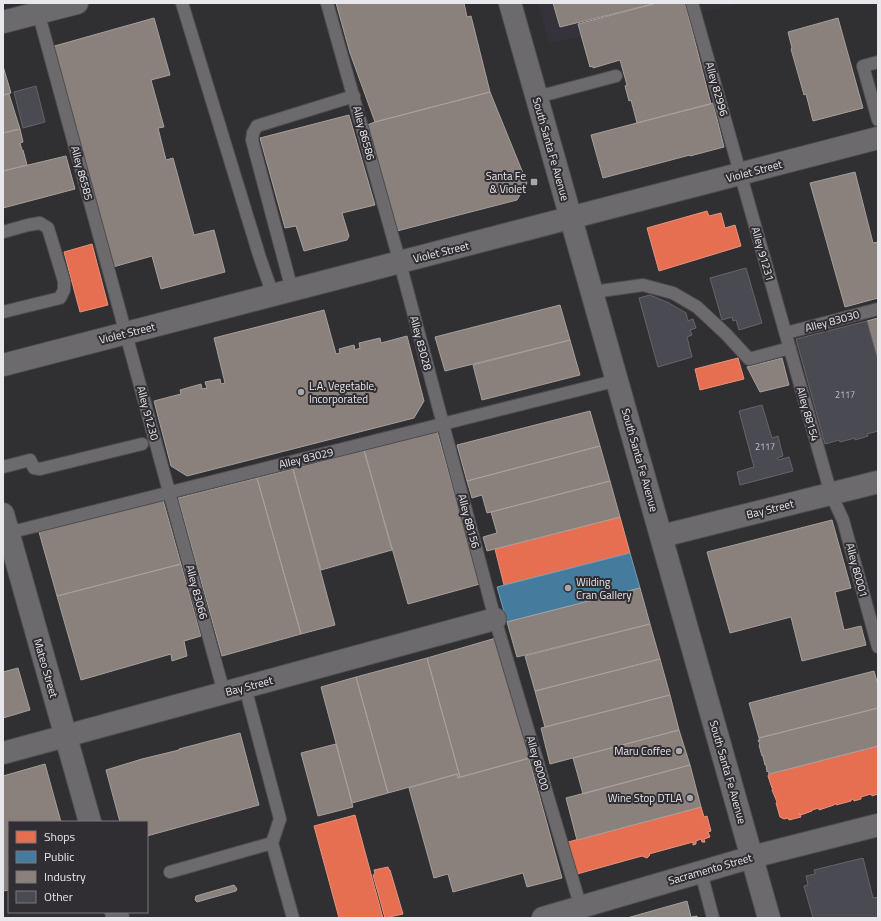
<svg xmlns="http://www.w3.org/2000/svg" width="881" height="921" viewBox="0 0 881 921" font-family="'Titillium Web',sans-serif">
<style>
.built{fill:#36323c}
.shops{fill:#e76f51;stroke:#e7937f}
.public{fill:#457b9d;stroke:#769bb4}
.industry{fill:#8a817c;stroke:#a6a09d}
.building{fill:#4a4a52;stroke:#656467}
.lines{fill:none;stroke-linecap:round;stroke-linejoin:round}
.lane-casing{stroke:#4e4d50;stroke-width:14}
.street-casing{stroke:#4e4d50;stroke-width:24}
.secondary-casing{stroke:#4e4d50;stroke-width:24}
.lane{stroke:#6c6a6d;stroke-width:12}
.street{stroke:#6c6a6d;stroke-width:22}
.secondary{stroke:#6c6a6d;stroke-width:22}
.poi-dot{fill:#a8a7aa;stroke:#302e33;stroke-width:1.5}
.labels{text-anchor:middle;stroke-width:4;stroke-linejoin:round;paint-order:stroke}
.number-label{font-size:9px;fill:#c0c0c5}
.street-label{font-size:11px;fill:#e8e7eb;stroke:#302e33}
.poi-label{font-size:11px;fill:#e8e7eb;stroke:#302e33;text-anchor:end}
</style>
<rect width="100%" height="100%" fill="#302f32"/>
<path class="built" d="M538,3h207l-196,40z"/>
<path class="shops" d="M707,211l2,5 12,-3 4,15 10,-3 6,21 -82,25 -12,-43z
M92,244l16,61 -28,7 -16,-60z
M738,358l6,21 -44,11 -5,-21z
M620,517l10,36 -126,32 -9,-36z
M878,746v48l-6,2 -1,-2 -10,3v2l-7,2 -1,-2 -2,1v1l-15,4v-2l-2,2 -15,5v-2l-7,2v1l-11,4 -2,-2 2,4 -12,3 -1,-2 -4,1 -4,-2 -4,-14 1,-1 -5,-12 1,-2h-1l-4,-12 1,-2z
M701,807l3,10 3,-1 4,15 -3,1 2,5 -6,2 1,3h-3l-1,-3 -5,2v3l-3,1v-3l-44,12 1,1 -3,3 -5,-2 -65,18 -9,-32z
M355,815l28,103h-44l-25,-92z
M388,867l1,3h1l13,44 -18,4 -12,-43 2,-1 -1,-4z"/>
<path class="public" d="M630,553l10,35 -133,34 -10,-35z"/>
<path class="industry" d="M336,3h128l3,14 4,-1 19,76 -115,30 -25,-69z
M553,3h104l-97,24z
M657,3h28l26,101 -74,19 -6,-23 -2,1 -4,-15 2,-1 -7,-25 -27,8v-2l-3,1 -12,-43z
M154,18l16,57 -19,5 13,47 -6,1 8,32 7,-2 21,77 20,-5 11,42 -64,17 -9,-33 -39,11 -62,-220z
M838,18l25,90 -50,13 -7,-27 -2,1 -13,-46 1,-1 -4,-16z
M3,66l8,27 -8,2z
M490,92l37,91 -10,17 -120,31 -30,-106 8,-3z
M9,94l11,35 -17,4v-38z
M713,103l11,44 -34,9v-1l-87,23 -12,-43z
M349,115l26,90 -33,8 7,23 -2,4 -43,11 -8,-25 -11,2 -25,-90z
M20,129l3,13 -3,1 2,7h1l4,15 -24,6v-38z
M66,156l9,33 -72,19v-37z
M855,172l18,71 5,-1v56l-33,9 -35,-124z
M560,305l10,35 -125,31 -10,-34z
M324,310l12,44 4,-1 -1,-4 15,-4 1,5 5,-2 -1,-5 21,-5 1,5 26,-7 17,65 -10,17 -227,58 -16,-10 -17,-65 27,-7 -1,-4 21,-6 1,5 5,-1 -2,-6 15,-3 1,5 4,-1 -11,-45z
M878,318v42l-11,-39z
M570,340l10,35 -98,25 -9,-35z
M782,358l7,27 -29,7 -13,-25z
M590,411l10,35 -133,35 -10,-36z
M437,431l43,153 -72,20 -44,-154z
M600,446l10,35 -119,31 -4,1 -5,-18 -10,3 -5,-17z
M364,450l28,100 -71,20 -28,-101z
M293,469l42,156 -34,9 -44,-156z
M257,478l44,156 -79,22 -44,-158z
M610,481l10,36 -133,34 -4,-14 14,-4 -6,-21z
M163,500l18,64 -124,32 -18,-64z
M832,520l19,68 -16,4 9,38 17,-4 5,19 -64,16 -11,-44 -61,16 -23,-81z
M181,564l20,72 -17,5 3,15 -15,5 -1,-7 -90,26 -24,-84z
M640,588l10,36 -133,33 -10,-35z
M650,624l10,35 -125,32 -10,-35z
M496,638l34,120 -70,19 -33,-119z
M427,658l33,119 -2,1 -1,-4 -69,19 -32,-116z
M660,659l10,36 -125,32 -10,-36z
M18,668l12,42 -27,8v-46z
M874,671l4,14v23l-119,30 -10,-35z
M356,677l32,116 -36,10 -31,-116z
M670,695l9,35 -129,34 -9,-36z
M878,708v38l-109,28 -1,-3 -1,1 -1,-7h-1l-2,-8 1,-1h-2l-3,-11 1,-1 -2,-4h2l-1,-2z
M679,730l11,35 -107,29 -10,-36z
M240,733l19,72 -112,31v-14h-27l-14,-52 36,-11 37,-9v-1z
M336,744l17,63 -35,9 -17,-63z
M529,758l33,120 -35,9 -4,-14 -70,19 -5,-18 -14,4 -25,-90 48,-14 1,4z
M45,764l16,58h-52v68l-6,1v-115z
M690,765l11,42 -124,33 -11,-42z
M234,885l3,4 -1,2 -39,11 -2,-2 1,-4z
M687,901l4,16 6,-1v2h-70z"/>
<path class="building" d="M36,86l9,36 -22,6 -9,-36z
M746,268l16,55 -23,7 -3,-10 -3,1 -1,-4 -10,3 -12,-42z
M650,295l19,8 17,10 2,8 5,-2 3,9 -6,2 2,5 -5,2 5,20 -34,10 -19,-69z
M867,321l11,39v71l-11,3 1,2 -13,4v-2l-15,4 -1,-2 -14,4 -29,-105z
M762,405l10,33 6,-2 5,20 -6,2 1,2 11,-3 4,14 -53,14 -3,-13 17,-5 -15,-56z
M863,858l10,40 5,-1v21h-65l-9,-32 4,-1 -2,-9 9,-2 -1,-4z"/>
<g class="lines">
<defs>
<path id="lane" d="M182,3l78,255 13,37
M327,3l73,260 95,356 86,289
M692,3l139,491 12,26 35,127
M37,8l187,685
M878,62l-15,4 15,54
M537,97l79,-21
M3,232l25,-7 12,-2 8,5 16,53v9l-4,8 -57,14
M292,290l-40,-150 1,-7 4,-7 97,-30
M593,292l50,-7 30,8 24,14 29,27 23,25 41,-11
M786,333l92,-24
M3,467l27,-7 4,8 6,1 102,-25
M8,533l610,-153
M272,843l21,75
M170,872l102,-29 8,-24 -35,-132
M701,872l12,46"/>
<path id="street" d="M3,22l74,-19
M3,365l875,-227
M662,536l216,-54
M3,753l492,-134
M543,918l209,-61 126,-32"/>
<path id="secondary" d="M510,3l259,915
M3,514l87,308
M116,912l2,6"/>
</defs>
<use href="#lane" class="lane-casing"/>
<use href="#street" class="street-casing"/>
<use href="#secondary" class="secondary-casing"/>
<use href="#lane" class="lane"/>
<use href="#street" class="street"/>
<use href="#secondary" class="secondary"/>
</g>
<g class="poi-dot">
<rect x="530" y="178" width="8" height="8" rx="2"/>
<circle cx="301" cy="392" r="4"/>
<circle cx="568" cy="588" r="4"/>
<circle cx="679" cy="751" r="4"/>
<circle cx="690" cy="798" r="4"/>
</g>
<g class="labels">
<g class="number-label">
<text x="845" y="398">2117</text>
<text x="765" y="450">2117</text>
</g>
<g class="street-label">
<text transform="translate(717 89) rotate(74)" y="4">Alley 82996</text>
<text transform="translate(364 133) rotate(75)" y="4">Alley 86586</text>
<text transform="translate(551 149) rotate(74)" y="4">South Santa Fe Avenue</text>
<text transform="translate(754 171) rotate(-15)" y="4">Violet Street</text>
<text transform="translate(82 173) rotate(75)" y="4">Alley 86585</text>
<text transform="translate(441 252) rotate(-14)" y="4">Violet Street</text>
<text transform="translate(763 254) rotate(74)" y="4">Alley 91231</text>
<text transform="translate(832 321) rotate(-15)" y="4">Alley 83030</text>
<text transform="translate(127 333) rotate(-14)" y="4">Violet Street</text>
<text transform="translate(421 343) rotate(75)" y="4">Alley 83028</text>
<text transform="translate(148 413) rotate(75)" y="4">Alley 91230</text>
<text transform="translate(808 414) rotate(74)" y="4">Alley 88154</text>
<text transform="translate(306 458) rotate(-14)" y="4">Alley 83029</text>
<text transform="translate(640 460) rotate(74)" y="4">South Santa Fe Avenue</text>
<text transform="translate(770 509) rotate(-14)" y="4">Bay Street</text>
<text transform="translate(469 521) rotate(75)" y="4">Alley 88156</text>
<text transform="translate(857 570) rotate(75)" y="4">Alley 80001</text>
<text transform="translate(197 592) rotate(75)" y="4">Alley 83066</text>
<text transform="translate(46 668) rotate(74)" y="4">Mateo Street</text>
<text transform="translate(249 686) rotate(-15)" y="4">Bay Street</text>
<text transform="translate(538 763) rotate(74)" y="4">Alley 80000</text>
<text transform="translate(728 772) rotate(74)" y="4">South Santa Fe Avenue</text>
<text transform="translate(710 869) rotate(-16)" y="4">Sacramento Street</text>
</g>
<g class="poi-label">
<text x="526" y="180">Santa Fe<tspan x="526" dy="13">&amp; Violet</tspan></text>
<text x="309" y="390" text-anchor="start">L.A. Vegetable,<tspan x="309" dy="13">Incorporated</tspan></text>
<text x="576" y="586" text-anchor="start">Wilding<tspan x="576" dy="13">Cran Gallery</tspan></text>
<text x="671" y="755">Maru Coffee</text>
<text x="682" y="802">Wine Stop DTLA</text>
</g>
</g>
<rect width="881" height="921" fill="none" stroke="#e8e7eb" stroke-width="8"/>
<rect x="8" y="821" width="140" height="92" fill="#302e33" stroke="#7a787d"/>
<rect x="16" y="831" width="20" height="12" fill="#e76f51" stroke="#7a787d"/>
<text x="44" y="841" font-size="12" fill="#e8e7eb">Shops</text>
<rect x="16" y="851" width="20" height="12" fill="#457b9d" stroke="#7a787d"/>
<text x="44" y="861" font-size="12" fill="#e8e7eb">Public</text>
<rect x="16" y="871" width="20" height="12" fill="#8a817c" stroke="#7a787d"/>
<text x="44" y="881" font-size="12" fill="#e8e7eb">Industry</text>
<rect x="16" y="891" width="20" height="12" fill="#4a4a52" stroke="#7a787d"/>
<text x="44" y="901" font-size="12" fill="#e8e7eb">Other</text>
</svg>
